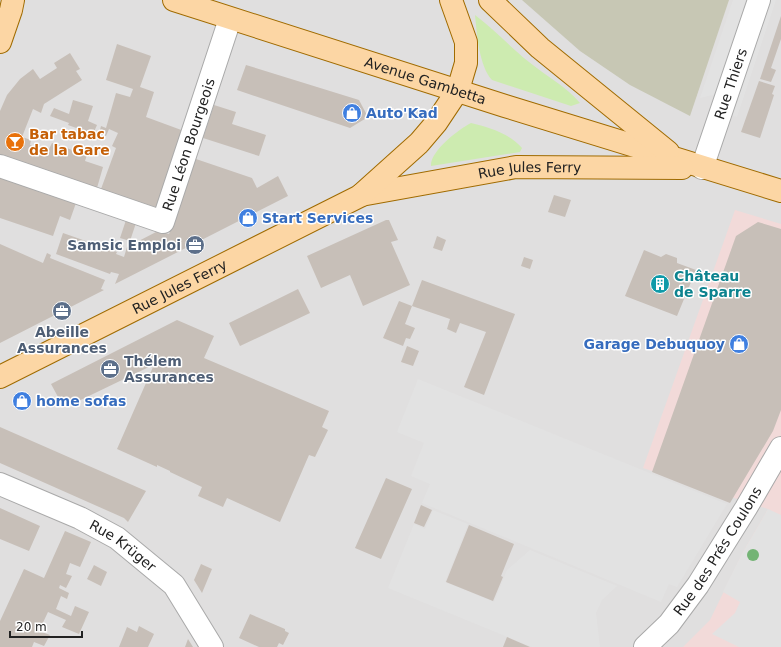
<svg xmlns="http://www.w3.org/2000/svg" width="781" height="647" viewBox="0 0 781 647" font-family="'DejaVu Sans',sans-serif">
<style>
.residential{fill:#e0dfdf}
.commercial{fill:#f2dad9}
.construction{fill:#c7c7b4}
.grass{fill:#cdebb0}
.parking{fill:#e2e2e2}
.building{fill:#c7bfb8}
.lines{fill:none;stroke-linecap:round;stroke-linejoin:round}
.minor-casing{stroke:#a9a9a9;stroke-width:24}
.major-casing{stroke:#a06b00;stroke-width:24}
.minor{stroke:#fff;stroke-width:22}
.major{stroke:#fcd6a4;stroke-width:22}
.tree{fill:#74b475}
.labels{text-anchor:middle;stroke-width:3;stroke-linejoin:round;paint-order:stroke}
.street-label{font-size:14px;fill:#222;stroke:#fff}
.shop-label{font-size:14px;font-weight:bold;fill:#366cbe;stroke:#fff;text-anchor:start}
.food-label{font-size:14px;font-weight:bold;fill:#c56008;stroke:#fff;text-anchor:start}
.service-label{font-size:14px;font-weight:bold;fill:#4e5e75;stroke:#fff;text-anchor:end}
.culture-label{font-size:14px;font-weight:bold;fill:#0d838f;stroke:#fff;text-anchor:start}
</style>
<rect width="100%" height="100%" fill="#f2efe9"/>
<path class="residential" d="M0,0h781v647h-781z"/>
<path class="commercial" d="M735,210l46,14v423h-98l27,-27 33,-68 25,-43 -125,-41z"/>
<path class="construction" d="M522,0h207l-39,116 -60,-31 -50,-34z"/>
<path class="grass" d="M475,15c19,14 35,32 54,47 17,14 37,24 51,41l-9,3 -79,-26c-13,-14 -15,-46 -17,-65z
M471,123c18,4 39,11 51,25l-2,4 -89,14c-1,-15 28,-37 40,-43z"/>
<path class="parking" d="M733,0h19l-31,93 -21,5z
M768,0h8l-39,117 -7,-2z
M418,379l244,99 65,26 -50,83 -8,-3 -8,18 -239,-99 8,-19 -19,-8 13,-33 -27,-11z
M768,509l13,6v132h-42l-27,-13 23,-21 5,-11 -17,-10 20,-40z
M433,510l35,14 -23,58 49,20 13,-32 23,-20 87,36 -15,14 -6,13 4,34h-68l-144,-59 26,-64 11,5z"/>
<path class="building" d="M781,16v23l-10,29 5,2 -5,12 -11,-3z
M117,44l34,12 -11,31 14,5 -8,25 38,14 -26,77 -57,-19 15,-41 -4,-2 6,-13 -9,-4 -3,7 -7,-2 2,-8 5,2 10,-35 14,4 3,-8 -27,-9z
M70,53l10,16 -4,2 6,9 -38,24 -3,9 -8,-4 -11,28 9,3 -1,5 18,6 4,-8 35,12 -2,6 18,6 -6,21 -97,-32v-45l7,-16 13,-16 13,-10 7,10 17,-11 -3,-5z
M246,65l113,35 9,17 -18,11 -113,-38z
M759,81l16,5 -3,8 2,1 -14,43 -19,-6z
M73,100l20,6 -5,15 9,4 -4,9 -25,-9 1,-2 -19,-7 4,-8 15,6z
M214,105l22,7 -4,12 34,11 -7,21 -56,-18z
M196,159l56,19 5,10 21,-12 10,20 -173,88 4,-10 -8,-2 -1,2 -54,-20 7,-21 54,19 -1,2 8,3 3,-10 31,-16 11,3z
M0,177l76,26 -6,17 -10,-4 -7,20 -53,-18z
M554,195l17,5 -6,17 -17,-5z
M126,220l10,3 -6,18 -10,-3z
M386,220h3l9,20 -7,2 19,43 -47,21 -13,-31 -29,13 -14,-32z
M758,222l23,7v181l-8,21 -43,72 -78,-31 84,-236z
M437,236l9,4 -4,11 -9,-3z
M0,244l43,19 4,-10 4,2 -1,3 55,22 -4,9 3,1 -104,53z
M644,250l17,7 5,-3 11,4v5l19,7 -19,46 -52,-20z
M524,257l9,3 -3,9 -9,-3z
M422,280l93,34 -31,81 -20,-8 22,-55 -26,-9 -4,10 -9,-4 3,-10 -38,-13 -7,18 10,4 -5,11 -4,-1 -3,8 -20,-8 16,-37 13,5z
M298,289l12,24 -70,33 -11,-23z
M177,320l37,16 -10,22 125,53 -7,16 6,3 -13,27 -6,-2 -29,67 -53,-24 -4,9 -25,-11 4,-9 -32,-15v-1l-13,-6v2l-40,-18 36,-82 -2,-1 -87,42 -13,-24z
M407,346l12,5 -6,15 -12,-4z
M0,427l146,64 -18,31 -4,-4 -124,-55z
M386,478l26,11 -31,70 -26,-11z
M421,505l11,5 -8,17 -10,-4z
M0,508l40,18 -11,25 -29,-12z
M469,525l45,19 -13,32 2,1 -10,24 -47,-19z
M65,531l26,11 -11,25 -10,-4 -4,11 6,2 -6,12 -6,-3 -1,3 10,5 -2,6 -6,-3 -5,13 15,7 4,-10 14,6 -10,22 -17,-7 4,-7 -18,-8 -9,19 11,4 -6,11 -10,-4 -2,5h-32v-26l24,-52 20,9z
M201,564l11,5 -10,24 -8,-13z
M94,565l13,7 -6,14 -14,-7z
M250,614l35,15v2l4,2 -6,12 -4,-2 -2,4h-18l-20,-9z
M139,626l15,8 -6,13h-29l8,-20 10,5z
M507,637l23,10h-27z
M188,639l5,8h-8z"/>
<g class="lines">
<defs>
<g id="minor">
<path id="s1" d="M0,166l163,56 67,-203"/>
<path id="s2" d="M702,168l57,-168"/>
<path id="s3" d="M0,484l80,34 37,20 57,47 38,62"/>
<path id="s4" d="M645,647l24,-23 29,-39 48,-77 35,-60"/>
</g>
<g id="major">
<path id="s5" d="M174,0l331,106 276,85"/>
<path d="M490,0l50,48 128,104"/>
<path d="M0,42l11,-32 2,-10"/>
<path id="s6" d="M361,195l155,-28 166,1"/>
<path id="s7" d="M0,377l360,-181 59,-53 17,-20 22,-33 8,-27v-21l-15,-42"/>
</g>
</defs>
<use href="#minor" class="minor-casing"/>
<use href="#major" class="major-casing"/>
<use href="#minor" class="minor"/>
<use href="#major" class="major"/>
</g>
<circle class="tree" cx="753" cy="555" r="6"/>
<defs>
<symbol id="shop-disc" viewBox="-11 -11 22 22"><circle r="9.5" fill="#3f7fe0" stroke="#fff"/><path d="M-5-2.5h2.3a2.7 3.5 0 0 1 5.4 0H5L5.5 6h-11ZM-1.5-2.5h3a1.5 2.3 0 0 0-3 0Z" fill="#fff"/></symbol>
<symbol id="bar-disc" viewBox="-11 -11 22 22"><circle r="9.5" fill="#e8710a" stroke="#fff"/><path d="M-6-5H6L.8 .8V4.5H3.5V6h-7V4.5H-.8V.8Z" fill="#fff"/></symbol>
<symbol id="office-disc" viewBox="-11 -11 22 22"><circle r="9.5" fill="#5c6f8a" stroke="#fff"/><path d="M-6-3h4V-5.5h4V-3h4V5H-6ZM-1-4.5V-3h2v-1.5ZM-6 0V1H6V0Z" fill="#fff"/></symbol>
<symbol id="building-disc" viewBox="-11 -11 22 22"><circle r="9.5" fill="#0f9aa8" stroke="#fff"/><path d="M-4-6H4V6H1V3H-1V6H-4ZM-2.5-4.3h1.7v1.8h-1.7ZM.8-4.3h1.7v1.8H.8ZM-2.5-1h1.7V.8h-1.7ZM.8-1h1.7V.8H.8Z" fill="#fff"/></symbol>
</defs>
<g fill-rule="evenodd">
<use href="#shop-disc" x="341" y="102" width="22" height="22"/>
<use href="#bar-disc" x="4" y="131" width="22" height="22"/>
<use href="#shop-disc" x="237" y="207" width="22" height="22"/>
<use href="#office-disc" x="184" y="234" width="22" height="22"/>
<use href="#building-disc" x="649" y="273" width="22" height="22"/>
<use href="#office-disc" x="51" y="300" width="22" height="22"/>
<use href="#shop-disc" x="728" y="333" width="22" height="22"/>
<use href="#office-disc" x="99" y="358" width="22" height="22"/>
<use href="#shop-disc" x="11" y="390" width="22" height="22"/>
</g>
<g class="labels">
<g class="street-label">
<text dy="5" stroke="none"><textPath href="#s5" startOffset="264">Avenue Gambetta</textPath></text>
<text dy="5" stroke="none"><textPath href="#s2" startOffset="89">Rue Thiers</textPath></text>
<text dy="5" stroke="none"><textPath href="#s1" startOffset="254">Rue Léon Bourgeois</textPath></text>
<text dy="5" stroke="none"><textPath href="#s6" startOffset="171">Rue Jules Ferry</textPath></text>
<text dy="5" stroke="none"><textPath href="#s7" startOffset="201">Rue Jules Ferry</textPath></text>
<text dy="5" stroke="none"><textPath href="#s3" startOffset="138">Rue Krüger</textPath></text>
<text dy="5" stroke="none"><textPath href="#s4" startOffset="121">Rue des Prés Coulons</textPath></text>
</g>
<g class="shop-label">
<text x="366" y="118">Auto'Kad</text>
<text x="262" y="223">Start Services</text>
<text x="725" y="349" text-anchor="end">Garage Debuquoy</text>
<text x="36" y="406">home sofas</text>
</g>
<g class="food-label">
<text x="29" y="139">Bar tabac<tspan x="29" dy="16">de la Gare</tspan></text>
</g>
<g class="service-label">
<text x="181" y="250">Samsic Emploi</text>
<text x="62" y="337" text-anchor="middle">Abeille<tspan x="62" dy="16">Assurances</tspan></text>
<text x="124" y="366" text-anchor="start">Thélem<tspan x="124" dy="16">Assurances</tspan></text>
</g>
<g class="culture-label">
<text x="674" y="281">Château<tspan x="674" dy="16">de Sparre</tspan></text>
</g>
</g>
<path d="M10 631v6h72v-6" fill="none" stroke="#222222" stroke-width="2"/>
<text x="16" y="631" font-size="12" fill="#222222" stroke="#ffffff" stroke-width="3" paint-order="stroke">20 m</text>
</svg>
